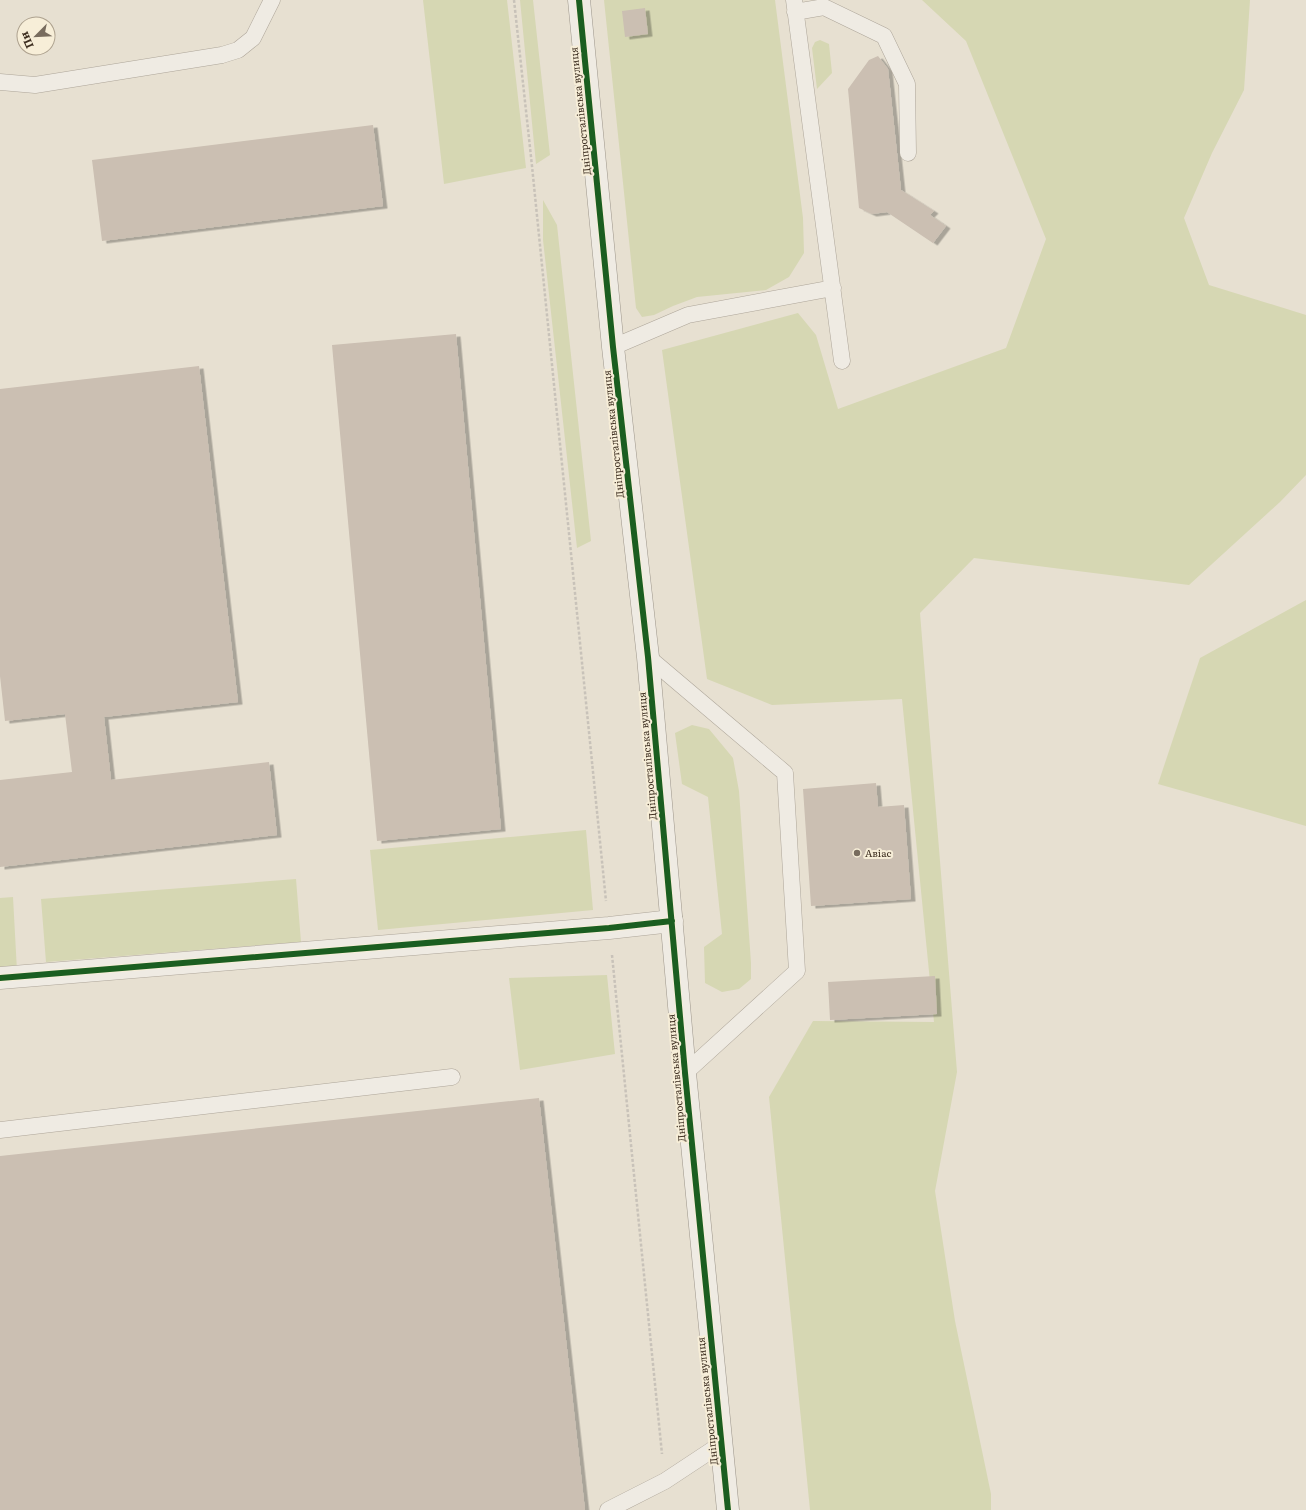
<svg xmlns="http://www.w3.org/2000/svg" width="1306" height="1510" viewBox="0 0 1306 1510" font-family="Literata,serif">
<style>
.green{fill:#d6d7b3}
.building{fill:#cbbfb2;filter:url(#shadow)}
.lines{fill:none;stroke-linecap:round;stroke-linejoin:round}
.lane-casing{stroke:#ada599;stroke-width:17}
.street-casing{stroke:#ada599;stroke-width:23}
.secondary-casing{stroke:#9c958a;stroke-width:23}
.path{stroke:#c8c2b9;stroke-width:2.5;stroke-dasharray:3 2;stroke-linecap:butt}
.lane{stroke:#efebe3;stroke-width:16}
.street{stroke:#efebe3;stroke-width:22}
.secondary{stroke:#efebe3;stroke-width:22}
.cycleway-casing{stroke:#f7eed8;stroke-width:8}
.cycleway{stroke:#1b5e20;stroke-width:6}
.poi-dot{fill:#786c5e;stroke:#f7eed8;stroke-width:1.5}
.labels{text-anchor:middle;stroke-width:4;stroke-linejoin:round;paint-order:stroke}
.street-label{font-size:10px;fill:#3d2e20;stroke:#f7eed8}
.poi-label{font-size:10px;fill:#3d2e20;stroke:#f7eed8;text-anchor:start}
</style>
<defs>
<filter id="shadow"><feDropShadow dx="4.5" dy="2.5" stdDeviation="0" flood-color="#0004"/></filter>
</defs>
<rect width="100%" height="100%" fill="#e7e0d1"/>
<path class="green" d="M423,0h84l19,168 -82,16z
M520,0h13l17,155 -14,9z
M604,0h171l28,218 1,35 -15,24 -23,13 -69,7 -24,9 -19,9 -12,2 -6,-9z
M922,0h328l-6,90 -32,63 -28,65 25,67 97,30v160l-26,27 -91,83 -215,-27 -54,55 37,459 -22,119 20,130 36,173v16h-181l-41,-413 44,-76 121,1 -32,-323 -130,6 -65,-26 -45,-329 136,-37 18,22 22,74 168,-61 40,-109 -80,-198z
M820,40l9,4 3,29 -15,16 -5,-41 3,-6z
M543,200l14,25 34,316 -14,7 -34,-308z
M1306,600v226l-148,-42 42,-126z
M692,725l17,4 24,29 6,33 12,172v16l-12,10 -17,3 -17,-9 -1,-36 18,-13 -14,-137 -26,-13 -7,-51z
M586,830l7,80 -215,20 -8,-80z
M296,879l5,63 -255,20 -5,-63z
M13,897l4,74 -17,1v-74z
M607,975l8,79 -95,16 -11,-92z"/>
<path class="building" d="M645,8l3,26 -23,3 -3,-26z
M878,56l10,13 13,121 33,21 -4,4 16,11 -13,17 -46,-31 -15,2 -13,-6 -11,-119 21,-29z
M373,125l10,81 -281,35 -10,-81z
M456,334l45,495 -124,12 -45,-496z
M199,366l39,336 -134,15 7,63 158,-18 8,73 -277,32v-87l72,-8 -7,-58 -60,7 -5,-45v-287z
M876,783l2,24 26,-2 7,94 -100,7 -8,-117z
M935,976l2,38 -107,6 -2,-38z
M539,1098l46,412h-585v-354z"/>
<g class="lines">
<defs>
<path id="lane" d="M794,0l48,361
M795,12l29,-5 60,29 23,48 1,69
M0,82l35,3 187,-30 16,-5 15,-12 19,-38
M613,347l75,-32 145,-27
M648,657l137,116 12,198 -112,102
M0,1130l452,-53
M608,1510l57,-29 56,-37"/>
<path id="street" d="M0,978l609,-50 63,-7"/>
<path id="secondary" d="M579,0l34,347 35,310 37,416 43,437"/>
</defs>
<use href="#lane" class="lane-casing"/>
<use href="#street" class="street-casing"/>
<use href="#secondary" class="secondary-casing"/>
<path class="path" d="M514,0l18,166 74,735
M612,955l50,499"/>
<use href="#lane" class="lane"/>
<use href="#street" class="street"/>
<use href="#secondary" class="secondary"/>
<defs>
<path id="cycleway" d="M579,0l34,347 35,310 37,416 43,437
M0,978l609,-50 63,-7"/>
</defs>
<use href="#cycleway" class="cycleway-casing"/>
<use href="#cycleway" class="cycleway"/>
</g>
<circle class="poi-dot" cx="857" cy="853" r="4"/>
<g class="labels">
<g class="street-label">
<text transform="translate(580 111) rotate(-96)" y="4">Дніпросталівська вулиця</text>
<text transform="translate(613 434) rotate(-96)" y="4">Дніпросталівська вулиця</text>
<text transform="translate(647 756) rotate(-95)" y="4">Дніпросталівська вулиця</text>
<text transform="translate(676 1078) rotate(-95)" y="4">Дніпросталівська вулиця</text>
<text transform="translate(707 1401) rotate(-96)" y="4">Дніпросталівська вулиця</text>
</g>
<g class="poi-label">
<text x="865" y="857">Авіас</text>
</g>
</g>
<g transform="translate(36 36) rotate(246)"><circle r="19" fill="#f7eed8" stroke="#ada18e"/>
<path d="M0-3L7 15L0 10L-7 15Z" fill="#786c5e"/>
<text y="-6" font-size="11" font-weight="bold" text-anchor="middle" fill="#3d2e20">Пн</text>
</g>
</svg>
